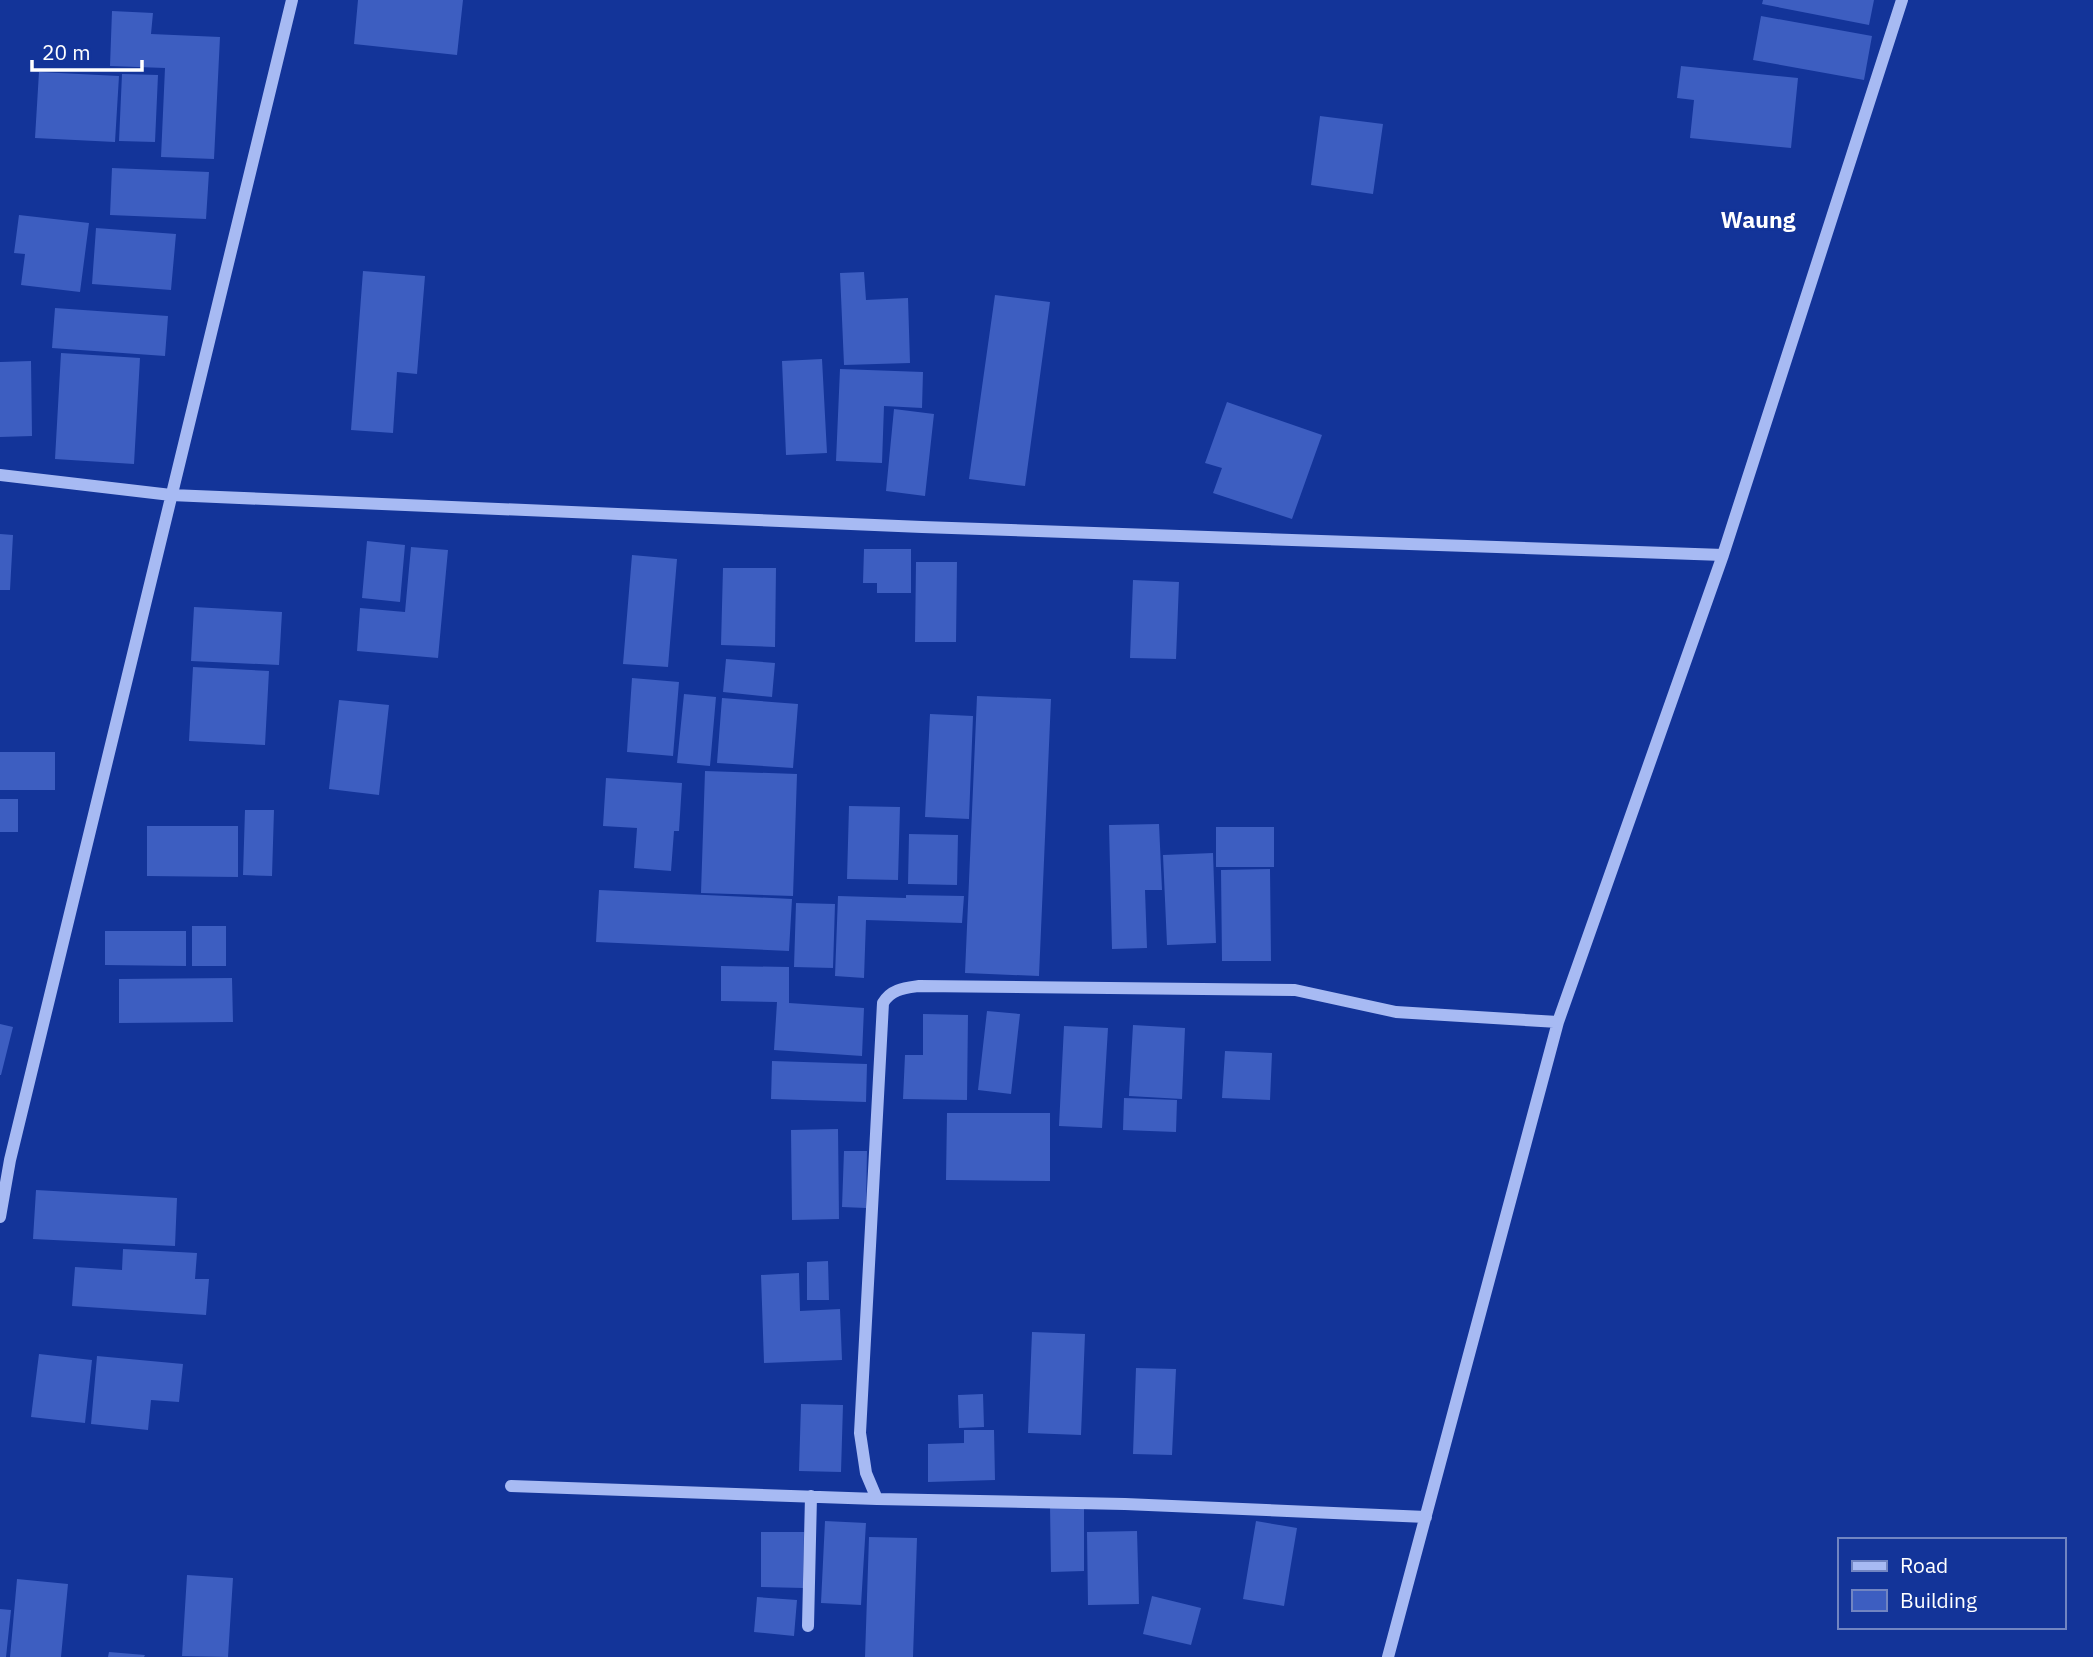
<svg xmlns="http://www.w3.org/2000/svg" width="2093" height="1657" viewBox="0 0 2093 1657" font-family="'IBM Plex Sans',sans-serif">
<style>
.building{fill:#3d5ec1}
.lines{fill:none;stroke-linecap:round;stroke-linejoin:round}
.minor{stroke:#a7baf3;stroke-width:12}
.labels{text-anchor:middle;stroke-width:5;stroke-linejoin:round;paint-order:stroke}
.quarter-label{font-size:23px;font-weight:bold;fill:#fff;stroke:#133499}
</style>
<rect width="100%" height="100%" fill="#133499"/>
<path class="building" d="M358,0h105l-6,55 -103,-11z
M1763,0h111l-5,25 -107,-21z
M112,11l41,2 -2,21 69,3 -6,122 -53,-2 4,-89 -55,-2z
M1761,16l111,20 -8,44 -111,-20z
M1681,66l117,12 -7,70 -101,-10 4,-38 -17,-2z
M39,72l80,4 -4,66 -80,-4z
M122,74l36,1 -3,67 -36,-1z
M1320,116l63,8 -10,70 -62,-9z
M112,168l97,4 -3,47 -96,-4z
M19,215l70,8 -9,69 -59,-7 4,-31 -11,-1z
M96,228l80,6 -5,56 -79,-6z
M363,271l62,5 -8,98 -20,-2 -4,61 -42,-3z
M864,272l2,28 42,-2 2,65 -66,2 -4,-92z
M995,295l55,7 -25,184 -56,-7z
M55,308l113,8 -3,40 -113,-8z
M61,353l79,5 -6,106 -79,-5z
M822,359l5,94 -41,2 -4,-94z
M31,361l1,75 -32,1v-75z
M840,369l83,3 -1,36 -38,-2 -2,57 -46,-2z
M1227,402l95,33 -30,84 -79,-26 9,-25 -17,-5z
M894,409l40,5 -9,82 -39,-5z
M0,534l13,1 -3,55h-10z
M367,541l38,4 -5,57 -38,-4z
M411,547l37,3 -10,108 -81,-7 3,-43 45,4z
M864,549h47v44h-34v-10h-14z
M632,555l45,4 -9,108 -45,-3z
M916,562h41l-1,80h-41z
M723,568h53l-1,79 -54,-2z
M1133,580l46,2 -3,77 -46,-1z
M194,607l88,5 -3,53 -88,-4z
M726,659l49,4 -3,34 -49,-5z
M193,667l76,4 -4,74 -76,-4z
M632,678l47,4 -6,74 -46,-4z
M684,694l32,3 -6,69 -33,-3z
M977,696l74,3 -12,277 -74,-3z
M722,698l76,6 -5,64 -76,-5z
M339,700l50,5 -10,90 -50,-6z
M930,714l43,2 -4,103 -44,-2z
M0,752h55v38h-55z
M705,771l92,3 -4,122 -92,-3z
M606,778l76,5 -3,48h-5l-3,40 -37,-3 3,-40 -34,-2z
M0,799h18v33h-18z
M849,806l51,1 -2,73 -51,-1z
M245,810h29l-2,66 -29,-1z
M1159,824l3,66h-17l2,58 -35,1 -3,-124z
M147,826h91v51l-91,-1z
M1216,827h58v40h-58z
M909,834l49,1 -1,50 -49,-1z
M1213,853l3,90 -49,2 -4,-90z
M1270,869l1,92h-49l-1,-91z
M599,890l193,9 -3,52 -193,-9z
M906,895l58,1 -2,27 -96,-3 -2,58 -29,-2 3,-80 68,2z
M796,903l39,1 -2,64 -39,-1z
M192,926h34v40h-34z
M105,931h81v35l-81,-1z
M721,966l68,1v36l75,5 -2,48 -88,-6 3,-48 -56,-1z
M232,978l1,44 -114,1v-44z
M987,1011l33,3 -9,80 -33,-4z
M923,1014l45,1 -1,85 -64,-1 2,-44h18z
M0,1024l13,3 -12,48h-1z
M1133,1025l52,3 -3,71 -53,-3z
M1064,1026l44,2 -6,100 -43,-2z
M1225,1051l47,2 -2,47 -48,-2z
M772,1061l95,3 -1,38 -95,-3z
M1124,1098l53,2 -1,32 -53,-2z
M947,1113h103v68l-104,-1z
M838,1129l1,90 -47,1 -1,-90z
M844,1151h23l-1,57 -24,-1z
M36,1190l141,8 -2,48 -142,-7z
M123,1249l74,4 -2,26h14l-3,36 -134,-9 3,-39 47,3z
M828,1261l1,39h-22v-38z
M799,1273l1,38 40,-2 2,51 -78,3 -3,-88z
M1032,1332l53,2 -4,101 -53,-2z
M39,1354l53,6 -7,63 -54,-6z
M97,1356l86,8 -4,38 -28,-2 -3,30 -57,-6z
M1136,1368l40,1 -4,86 -39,-1z
M983,1394l1,33 -25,1 -1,-33z
M801,1404l42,1 -2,67 -42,-1z
M964,1430h30l1,50 -67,2v-38l36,-1z
M1050,1506h34v65l-33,1z
M825,1521l41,2 -5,82 -40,-2z
M1256,1521l41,7 -13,78 -41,-7z
M1137,1531l2,73 -51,1 -1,-73z
M761,1532h43l-1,56 -42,-1z
M869,1537l48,1 -4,119h-48z
M187,1575l46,3 -5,79 -46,-1z
M17,1579l51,5 -7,73h-51z
M1152,1596l49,12 -10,37 -48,-11z
M757,1597l40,3 -3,36 -40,-4z
M0,1609l11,1 -5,47h-6z
M109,1652l36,3 -1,2h-36z"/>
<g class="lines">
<path class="minor" d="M0,475l171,20 751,32 801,28
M0,1217l10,-57 282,-1160
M511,1486l366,13
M1426,1517l-301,-13 -248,-5 -11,-26 -6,-40 23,-430c8,-14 22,-15 36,-17l376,4 101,22 162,10
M808,1626l3,-130
M1388,1657l170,-635 165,-467 179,-555"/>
</g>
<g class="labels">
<g class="quarter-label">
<text x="1758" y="228">Waung</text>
</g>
</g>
<rect x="1838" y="1538" width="228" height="91" fill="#133499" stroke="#7185c2" stroke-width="2"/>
<rect x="1852" y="1561" width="35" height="10" fill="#a7baf3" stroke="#7185c2" stroke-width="2"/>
<text x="1900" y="1573" font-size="21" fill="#ffffff">Road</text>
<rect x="1852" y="1590" width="35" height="21" fill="#3d5ec1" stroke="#7185c2" stroke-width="2"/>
<text x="1900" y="1608" font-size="21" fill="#ffffff">Building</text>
<path d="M32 60v10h110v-10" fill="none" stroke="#ffffff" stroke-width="3.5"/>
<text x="42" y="60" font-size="21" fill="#ffffff" stroke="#133499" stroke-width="5" paint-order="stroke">20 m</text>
</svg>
